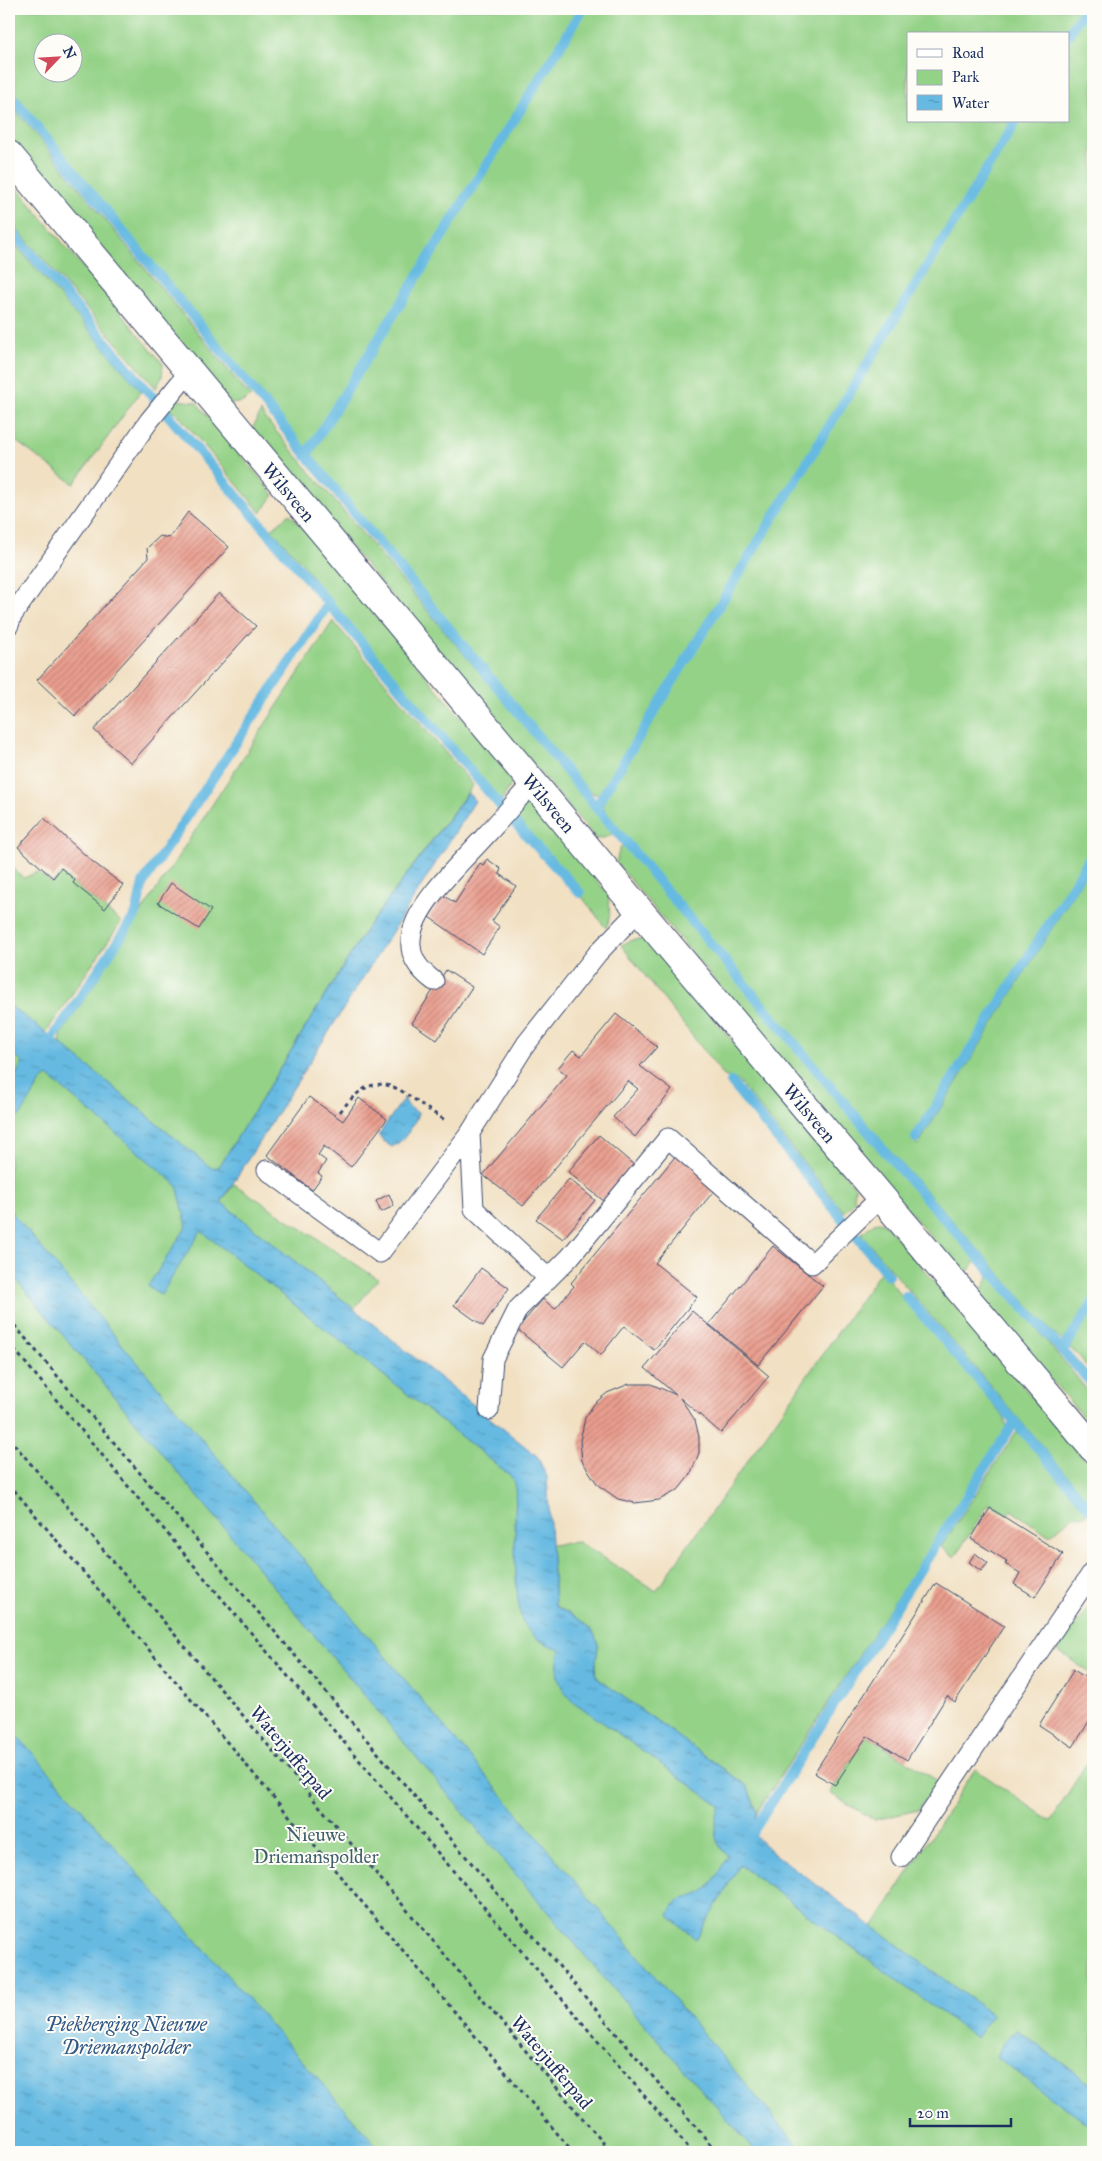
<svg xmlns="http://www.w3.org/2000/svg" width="1102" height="2161" viewBox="0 0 1102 2161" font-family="'IM FELL Great Primer',serif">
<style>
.green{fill:#94d287;stroke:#588072;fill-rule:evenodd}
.water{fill:url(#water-ripples);stroke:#4074a0}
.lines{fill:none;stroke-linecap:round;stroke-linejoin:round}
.stream{stroke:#66bae2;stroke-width:10}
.building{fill:url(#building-hatch)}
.service-casing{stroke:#3b4a6d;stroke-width:21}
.tertiary-casing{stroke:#3b4a6d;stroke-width:30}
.path{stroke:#3b4a6d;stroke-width:3;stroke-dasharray:4 4;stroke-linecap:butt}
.service{stroke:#fff;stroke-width:19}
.tertiary{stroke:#fff;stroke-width:28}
.labels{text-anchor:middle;stroke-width:4;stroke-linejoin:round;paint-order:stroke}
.street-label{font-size:19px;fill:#1b2f5e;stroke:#fdfcf7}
.park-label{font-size:19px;fill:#3f606a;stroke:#fdfcf7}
.water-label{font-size:20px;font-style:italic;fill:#325986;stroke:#fdfcf7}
</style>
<defs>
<pattern id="water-ripples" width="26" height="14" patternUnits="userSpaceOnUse" patternTransform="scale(1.25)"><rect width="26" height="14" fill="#66bae2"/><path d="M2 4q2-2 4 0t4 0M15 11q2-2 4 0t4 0" fill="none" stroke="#5398ba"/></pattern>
<pattern id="building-hatch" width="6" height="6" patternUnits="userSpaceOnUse" patternTransform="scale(1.25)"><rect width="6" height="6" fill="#ea9e8e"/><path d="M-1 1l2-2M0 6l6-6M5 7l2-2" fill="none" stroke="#bd8177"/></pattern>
</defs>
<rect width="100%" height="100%" fill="#fdfcf7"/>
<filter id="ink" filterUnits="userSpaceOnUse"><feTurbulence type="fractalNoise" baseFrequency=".02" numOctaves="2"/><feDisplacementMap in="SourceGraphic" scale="10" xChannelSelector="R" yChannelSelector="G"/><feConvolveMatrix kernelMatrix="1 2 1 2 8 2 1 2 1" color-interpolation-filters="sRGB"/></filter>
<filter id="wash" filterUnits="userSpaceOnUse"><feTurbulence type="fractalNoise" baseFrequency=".0096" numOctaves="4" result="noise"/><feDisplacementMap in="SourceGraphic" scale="20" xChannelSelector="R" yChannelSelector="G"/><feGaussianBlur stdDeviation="1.12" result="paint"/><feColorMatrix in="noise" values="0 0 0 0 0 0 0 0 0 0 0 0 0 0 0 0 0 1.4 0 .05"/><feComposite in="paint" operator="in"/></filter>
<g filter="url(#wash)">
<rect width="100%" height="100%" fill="#f1e0c2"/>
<path class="green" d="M9,9h1084v839l-181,292 6,5 175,-283v512l-14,-18 -28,-25 -152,-170 -292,-345 -4,-11 5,-12 -14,1 -9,-6 -286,-345 -290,-356zM908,34h160v87h-160zM42,42h30v30h-30z
M9,102l238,291 5,-2 1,3 -10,8 -12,2 -222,-266z
M9,178l154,186 -1,13 -6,11 -147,-168z
M9,237l132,154 -67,93 -65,-48z
M174,400l22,2 78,93 -13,18 -85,-101h-4l-3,-5z
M261,412l3,5 350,415 -6,5 -12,2 -344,-410z
M290,514l221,263v8l-10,16 -178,-209 -22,-30 -30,-33z
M333,621l140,164 -106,143 -148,239 -8,2 -151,-126 2,-10z
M528,804l6,2 74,88c1,12 4,23 -2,34l-24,-31 2,-5 -63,-68 -6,-9 7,-8z
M623,844l354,416 -13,16 -348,-413 3,-12z
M9,866l15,12 13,-6 15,11 10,-9 59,48 -76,112 -36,-29z
M646,939l209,248 -1,15 -10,10 -106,-131 -14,-5 -103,-131 11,-5z
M9,1036l516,442 8,148 48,32 8,27 151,109 9,49 237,180 6,-8 -119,-88 102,-158 76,52 42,-68v333l-76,-56 76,75v47h-1084z
M234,1184l144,95 -24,30 -133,-107z
M879,1222l6,2 208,245v37l-232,-272 13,-11z
M881,1271l123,146 3,12 -250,383 -10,-26 -150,-108 -13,-55 -29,-17 -4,-61 27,-3 78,49z
M990,1273l103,124v32l-113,-134z
M1017,1431l71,81 -5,4 -9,-1 -24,21 -39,-26 -4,5 -18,-11 -34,53 -14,-10z
M1093,1601v74l-36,-25z
M867,1736l71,45 -20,29 -44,10 -44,-27z"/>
<path class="water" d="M468,793l7,8 -254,401 316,254 10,21 8,129c16,9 41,18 43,40 0,11 -5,20 -1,32l150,108 10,26 -5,21 19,18 221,164 -16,23 -236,-173 -44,74 -27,-23c7,-23 17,-14 34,-24 11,-7 18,-25 25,-36 -17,-16 -14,-30 -8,-50l-149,-106c-16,-19 -15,-28 -11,-51 -14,-4 -27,-11 -35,-23 -11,-18 -10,-85 -10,-108 0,-14 3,-30 -4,-42l-310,-245 -40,64 -13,-9 39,-60 -10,-41 -129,-109 -6,4 -21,35 -6,2 -6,-3v-27l14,-24 -14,-13v-45l51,38 151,125 8,-1 148,-239z
M404,1098l4,8 10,7c-3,12 -15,29 -26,34l-9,-6 -4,-7z
M9,1209l111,133 683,810h-47c-255,-288 -499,-587 -747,-881z
M9,1726l373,426h-373z
M1017,2030l76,56v42l-96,-70c4,-13 8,-21 20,-28z"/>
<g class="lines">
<path class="stream" d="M1068,35l17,-26
M9,93l587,714 302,360 195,218
M9,228l505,594 66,71
M306,456l277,-447
M596,807l420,-686
M46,1048l90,-134 7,-31 186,-280
M731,1082l157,193
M916,1138l177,-285
M906,1296l184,213
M1063,1350l30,-47
M745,1844l270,-423"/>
</g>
<g id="blocks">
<path class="building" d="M188,512l41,35 -154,169 -38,-36 111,-122 -1,-10 13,-12 9,2z
M219,593l37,33 -125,137 -37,-33z
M44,818l49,44 30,23 -18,24 -32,-26 2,-3 -14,-12 -8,10 -35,-31z
M487,859l14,10 -2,5 17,12 -24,35 8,6 -18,27 -53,-37 14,-22 12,8 25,-40 3,2z
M171,883l40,27 -12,19 -41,-26z
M446,970l26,17 -35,53 -25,-17z
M616,1014l41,33 -17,19 32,24 -37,47 -22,-20 25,-28 -10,-8 -105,125 -40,-31 84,-100 -9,-7 15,-18 8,6z
M309,1097l34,24 16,-23 28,21 -36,48 -27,-21 -6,9 8,6 -8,12 4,3 -10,14 -45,-35z
M599,1135l36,31 -30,36 -37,-30z
M678,1153l40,33 -63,77 42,34 -43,53 -30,-24 -23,29 -16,-14 -22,26 -46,-38 26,-30 12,10 19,-23 -3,-3z
M569,1179l26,21 -32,39 -27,-20z
M389,1194l5,12 -13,6 -5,-11z
M773,1246l50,40 -65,79 -49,-41z
M481,1268l28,20 -26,38 -29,-21z
M692,1311l77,65 -48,57 -41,-35 15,22 4,17v16l-9,22 -12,15 -19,10 -24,3 -17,-4 -20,-14 -16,-24 -2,-20 5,-23 9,-14 13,-11 22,-9h22l25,11 -31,-27z
M990,1508l73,46 -28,43 -21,-13 6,-11 -15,-9 2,-3 -36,-22z
M975,1553l13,10 -7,8 -12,-9z
M936,1583l68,43 -49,76 -8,-6 -40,64 -40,-24 -32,49 -21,-12z
M1072,1669l21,13v33l-20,32 -34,-22 34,-54z"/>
</g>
</g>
<g filter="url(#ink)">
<use href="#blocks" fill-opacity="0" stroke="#3b4a6d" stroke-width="1"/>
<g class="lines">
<defs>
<path id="service" d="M9,625l3,-9 137,-195 40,-49
M434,981c-16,-12 -27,-26 -22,-48 6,-32 53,-74 75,-99 16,-17 30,-34 45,-51
M267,1170l113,83 90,-120
M548,1278l-74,-69 -4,-76 56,-89 71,-90 42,-44
M489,1410l4,-51 25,-50 52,-52 98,-119 144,126 69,-67
M901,1857l192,-286"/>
<path id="tertiary" d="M9,155l630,755 454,538"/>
</defs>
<use href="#service" class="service-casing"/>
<use href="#tertiary" class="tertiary-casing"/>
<path class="path" d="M340,1112c42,-55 63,-15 107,9
M9,1319l708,833
M9,1343l187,225 496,584
M9,1438l602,714
M9,1484l564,668"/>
<use href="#service" class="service"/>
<use href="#tertiary" class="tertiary"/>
</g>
</g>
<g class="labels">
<g class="street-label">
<text transform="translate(289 492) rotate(50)" y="7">Wilsveen</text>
<text transform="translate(549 803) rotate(50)" y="7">Wilsveen</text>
<text transform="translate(810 1113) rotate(50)" y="7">Wilsveen</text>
<text transform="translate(291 1752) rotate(50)" y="7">Waterjufferpad</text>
<text transform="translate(552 2062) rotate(50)" y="7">Waterjufferpad</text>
</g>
<g class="park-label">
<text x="316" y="1841">Nieuwe<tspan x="316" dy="22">Driemanspolder</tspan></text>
</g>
<g class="water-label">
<text x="126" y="2031">Piekberging Nieuwe<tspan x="126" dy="23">Driemanspolder</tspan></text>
</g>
</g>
<rect width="1102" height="2161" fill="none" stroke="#fdfcf7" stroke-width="30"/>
<rect x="907" y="32" width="162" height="90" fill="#fdfcf7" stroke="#a3aaba"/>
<rect x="917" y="49" width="25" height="8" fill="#ffffff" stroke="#a3aaba"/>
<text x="952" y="58" font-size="15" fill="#1b2f5e">Road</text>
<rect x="917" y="70" width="25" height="15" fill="#94d287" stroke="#a3aaba"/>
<text x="952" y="82" font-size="15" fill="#1b2f5e">Park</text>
<rect x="917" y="95" width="25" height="15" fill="url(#water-ripples)" stroke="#a3aaba"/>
<text x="952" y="108" font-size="15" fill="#1b2f5e">Water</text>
<g transform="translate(58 58) rotate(65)"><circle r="24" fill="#fdfcf7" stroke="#a3aaba"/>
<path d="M0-4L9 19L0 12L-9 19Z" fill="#d1495b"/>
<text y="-8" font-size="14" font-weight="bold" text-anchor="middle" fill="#1b2f5e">N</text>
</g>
<path d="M910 2118v8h101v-8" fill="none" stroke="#1b2f5e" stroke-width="2.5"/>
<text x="917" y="2118" font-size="15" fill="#1b2f5e" stroke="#fdfcf7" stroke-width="4" paint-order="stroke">20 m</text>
</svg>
